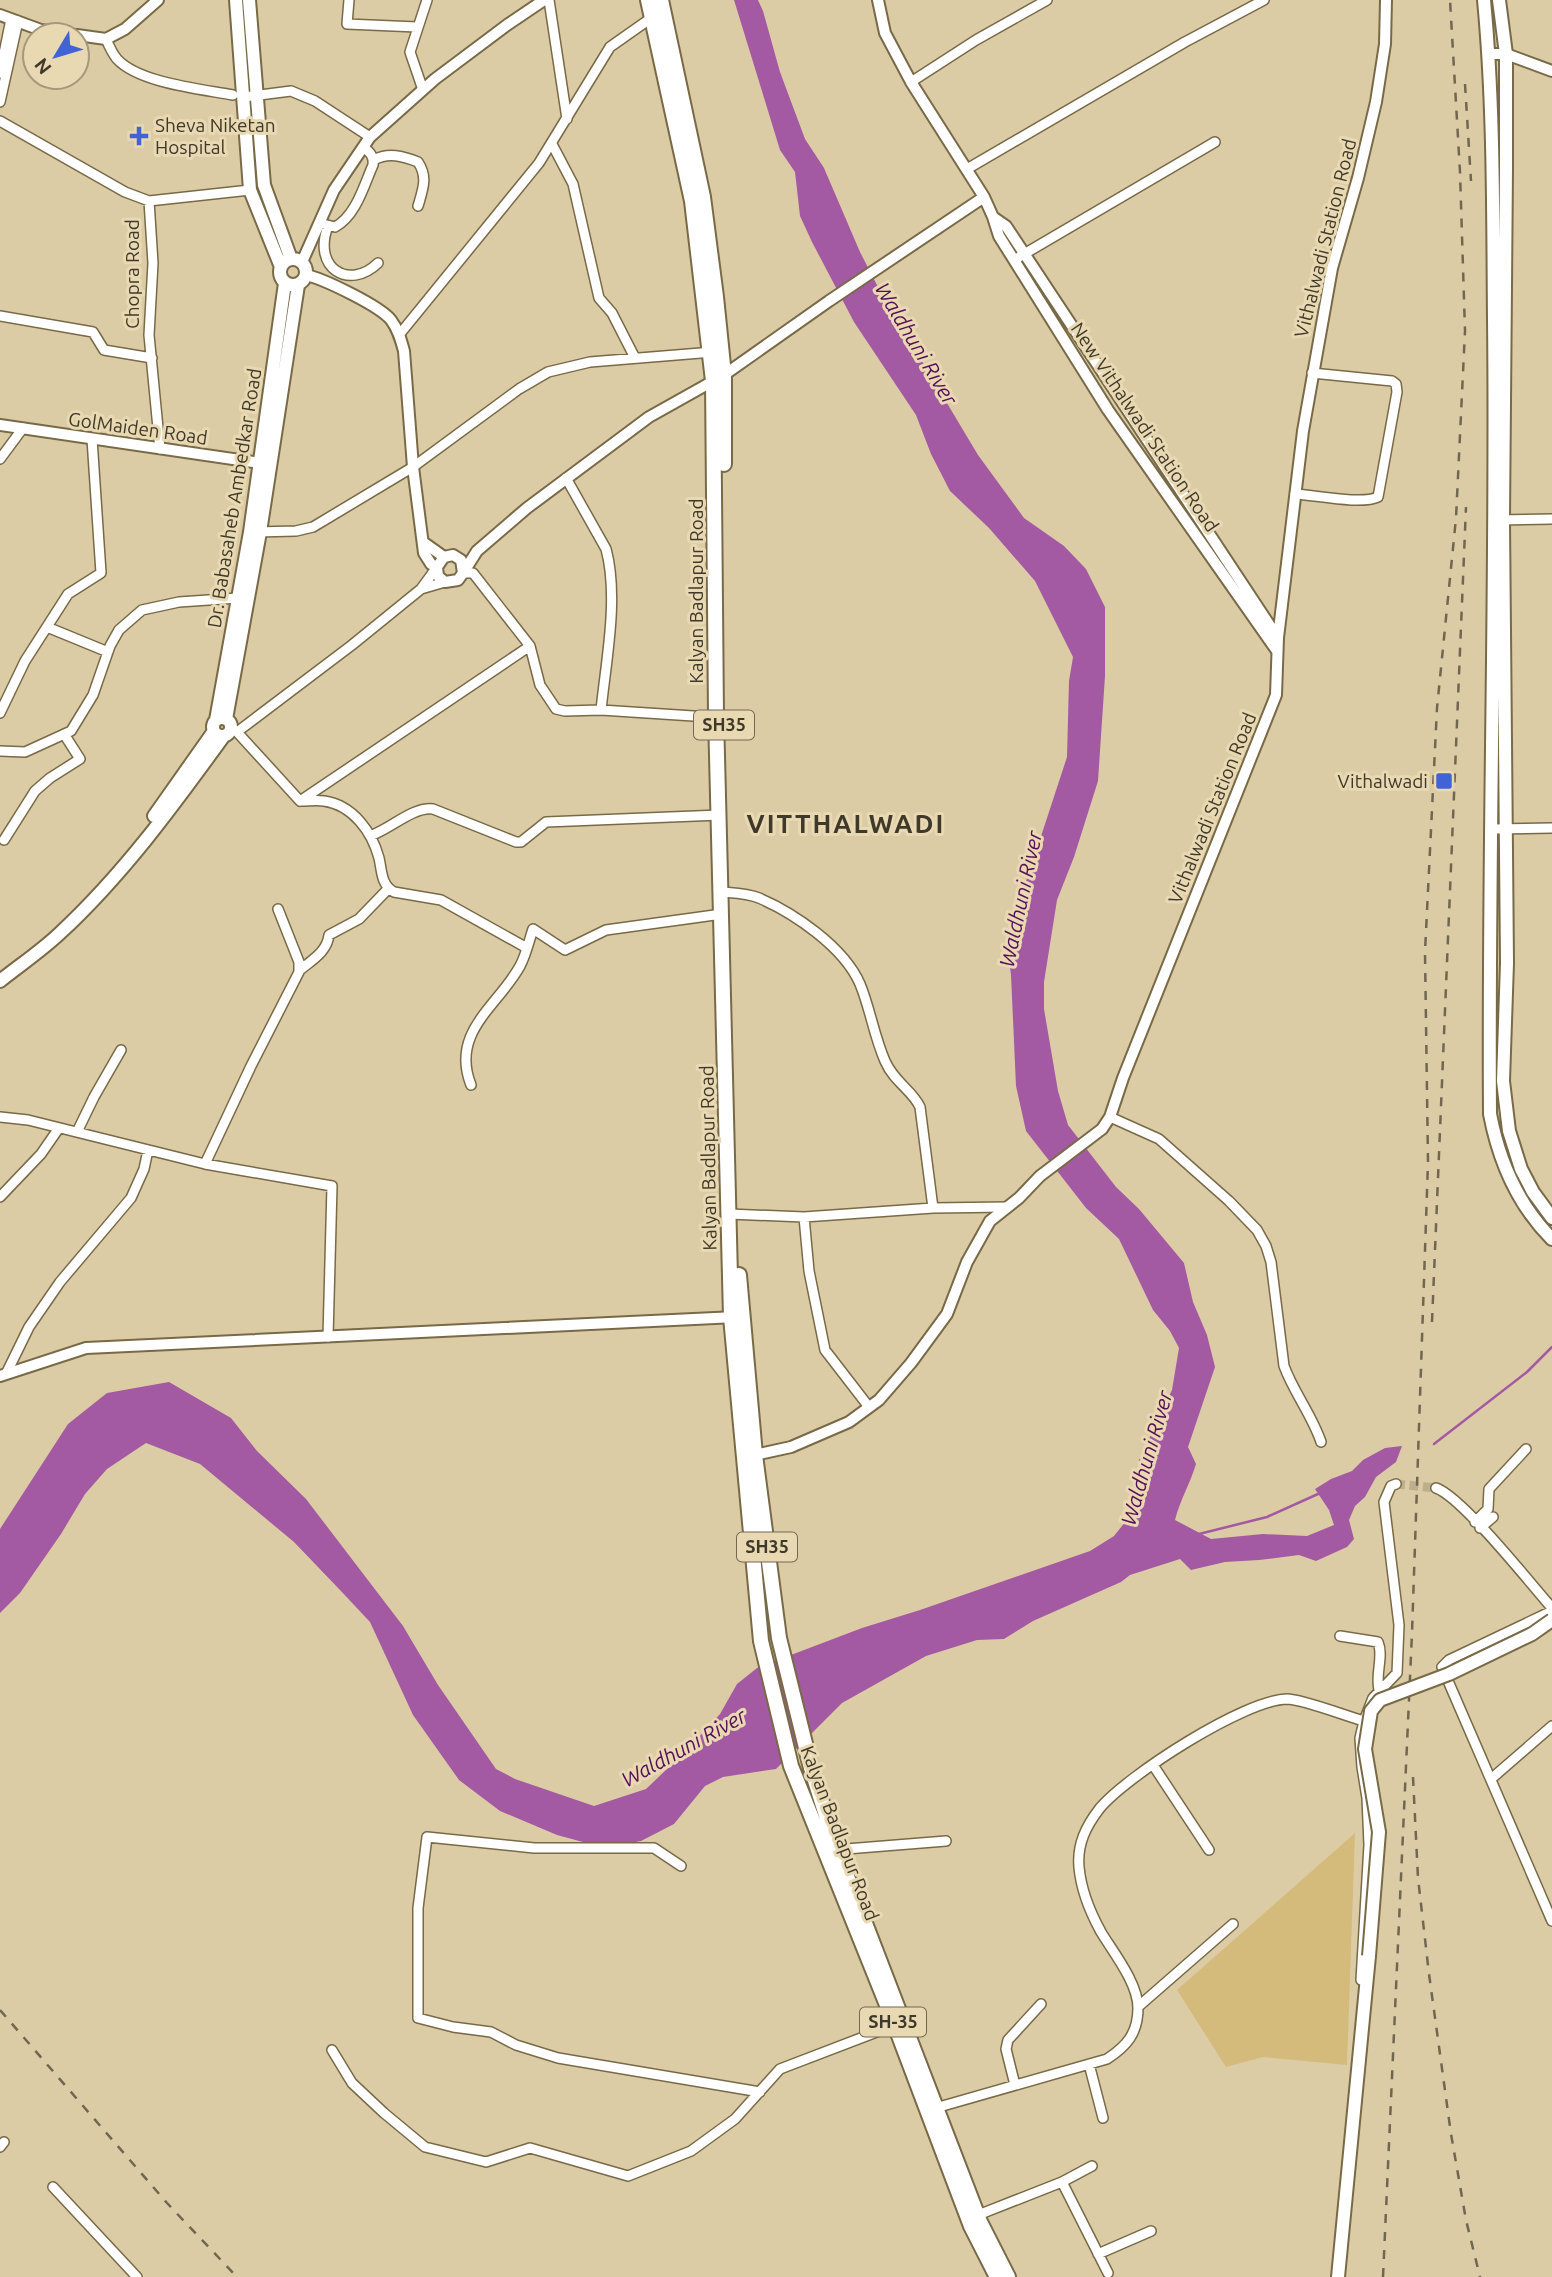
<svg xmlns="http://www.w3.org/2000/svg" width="1552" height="2277" viewBox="0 0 1552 2277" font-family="Ubuntu,sans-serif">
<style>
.green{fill:#d4bb7c}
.water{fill:#a459a3}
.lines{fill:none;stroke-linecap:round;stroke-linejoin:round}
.stream{stroke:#a459a3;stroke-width:2.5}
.minor-tunnel{stroke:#bdaf8d;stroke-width:9;stroke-dasharray:9 4.5;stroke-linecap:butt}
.minor-casing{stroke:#786a47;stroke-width:12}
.tertiary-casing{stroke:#786a47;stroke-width:14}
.secondary-casing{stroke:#786a47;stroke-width:16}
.primary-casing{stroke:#786a47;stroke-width:18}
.minor{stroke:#fff;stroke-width:9}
.tertiary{stroke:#fff;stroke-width:10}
.secondary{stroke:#fff;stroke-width:12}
.primary{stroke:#fff;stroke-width:14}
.rail{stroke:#706751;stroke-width:2.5;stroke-dasharray:9 9;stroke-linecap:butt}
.secondary-bridge-casing{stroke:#786a47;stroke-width:16;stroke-linecap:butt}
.secondary-bridge{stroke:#fff;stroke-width:12}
.poi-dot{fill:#4263d5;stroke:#e9d9b3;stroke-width:2.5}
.labels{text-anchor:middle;stroke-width:6;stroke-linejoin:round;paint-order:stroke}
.shield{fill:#e9d9b3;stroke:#726953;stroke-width:2}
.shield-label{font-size:18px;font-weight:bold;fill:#3f392a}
.poi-label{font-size:19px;fill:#3f392a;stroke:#e9d9b3;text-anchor:start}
.street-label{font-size:19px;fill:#3f392a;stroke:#e9d9b3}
.water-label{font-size:21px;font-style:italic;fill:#560e57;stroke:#e9d9b3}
.district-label{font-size:26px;font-weight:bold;letter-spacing:2px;fill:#3f392a;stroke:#e9d9b3}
</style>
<rect width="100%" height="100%" fill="#dccca6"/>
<path class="green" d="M1355,1833l-8,232 -84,-8 -37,10 -49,-77z"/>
<path class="water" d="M734,0h24l5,11 17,61 25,67 19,29 36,84 20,39 98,164 46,63 40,28 22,23 19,38v69l-7,105 -24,76 -17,43 -13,82v27l14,82 10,34 48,62 23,22 45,54 9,39 14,33 8,32 -27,80 8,17c-6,20 -16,36 -21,56l36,19 52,-5 44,2 27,-11 -5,-15 -14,-21 16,-10 21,-8 11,-11 22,-12 17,-2 -6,16 -20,15 -11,20 -10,9 -6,14 5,19 -7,8 -31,14 -17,-6 -40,5 -34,2 -34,8 -11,-11 -50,16 -9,7 -88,39 -29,18 -27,1 -51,16 -84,47 -66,66 -53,8 -18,9 -31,38 -33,17 -36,7 -48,-13 -57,-24 -41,-31 -46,-65 -43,-93 -30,-32 -46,-48 -94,-78 -54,-21 -39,26 -22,25 -24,40 -41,59 -20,20v-84l68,-105 39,-31 62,-11 62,36 26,33 49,48 97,127 35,59 58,84 19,10 79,27 52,-17 41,-39 33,-36 17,-30 20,-16 105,-40 58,-18 170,-59 24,-15 16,-20 13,-32 -4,-24 33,-70 7,-42 -9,-17 -17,-21 -34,-71 -33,-31 -60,-77 -10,-45 -5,-111 -4,-32 6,-30 15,-37 39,-119 2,-76 4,-24 -38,-76 -46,-53 -39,-37 -19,-37 -15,-39 -62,-93 -42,-80 -12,-26 -5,-44 -15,-22z"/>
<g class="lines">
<path class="stream" d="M1434,1444l93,-72 25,-25
M1199,1534l68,-17 51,-23"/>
<path class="minor-tunnel" d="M1396,1484l40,4"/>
<defs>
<path id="minor" d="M349,0l-2,24 70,3
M549,0l18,119
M106,39c3,7 6,14 11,20 22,24 84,30 116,36
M0,73l11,-54
M911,82l65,-42 71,-40
M423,90l-13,-38 17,-52
M244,97l47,-6 24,10 55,36
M0,102l18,-81
M0,121l125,71 24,9 101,-11
M552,144l21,40 26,114 13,15 23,45
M374,160c14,-8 29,-4 44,2 10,15 5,27 0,44
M967,169l218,-127 79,-42
M149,201l4,62 -4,72 11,114
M319,223l16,4c21,-11 29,-42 38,-62 1,-9 -3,-13 -10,-18
M328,226c-16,42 21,65 50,37
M1014,260l201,-118
M0,316l93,16 11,18 48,8
M399,335l140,-172 71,-116 44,-31
M0,459l23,-31
M566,478l40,71c13,48 0,112 -5,161
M1295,494c20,1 66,11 83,3l19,-105 -1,-8 -4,-3 -80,-8
M1498,520l54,-1
M255,532l41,-1 17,-4 100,-60 106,-78 29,-17 42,-10 123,-10
M463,573h10l57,73 10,39 16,24 9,2 36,-1 123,8
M421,589l24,-7
M47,627l61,25
M0,713l25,-52 43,-67 33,-21 -9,-134
M231,729l6,3 115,-87 69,-56 16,-22
M237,732l63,69 230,-155
M0,751l25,1 46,-21 22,-36 17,-49 9,-16 23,-20 37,-8 59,-4
M302,801c7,0 15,-1 22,0 29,4 48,31 55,57 3,13 2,27 15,34l47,8 86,48
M1493,829l59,-1
M370,836c22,-8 42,-29 63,-27l83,33h5l25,-20 174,-7
M4,840l31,-49 15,-13 30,-19 -16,-25
M722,892c12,1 25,1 37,6 35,15 85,49 101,86 10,24 14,52 25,77 9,21 27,29 35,46l13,101
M300,970c12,-10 27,-18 29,-35l30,-16 29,-30
M471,1085c-21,-53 27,-79 49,-119 6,-11 9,-25 13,-37l32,21 41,-20 116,-16
M0,1117l28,3 177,44 127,22 -4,151
M1110,1117l49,22 70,62 28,29 9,16 5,16 13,104c10,27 28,49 37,76
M77,1132l17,-35 27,-47
M205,1164l46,-98 48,-94v-10l-21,-53
M0,1197l41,-43 18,-26
M729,1214l75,3 129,-9 75,-1
M804,1217l5,54 16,79 44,57
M6,1374l23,-47 31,-45 71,-84 13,-29 4,-19
M1436,1488c26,9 94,95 116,120
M1475,1522l13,-13 1,-20 37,-40
M1480,1528l13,-11
M1552,1611l-103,49 -7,7 110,254
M1340,1636l38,6c6,14 -3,32 1,48
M1153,1765l56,85
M1491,1779l61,-53
M834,1850l112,-9
M681,1866l-27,-18h-120l-107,-11 -9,71v110l35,9 38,5 25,13 42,13 202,34
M1361,1980l8,-135 -2,-47 -5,-31 -2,-29 4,-17 9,-23 24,-25 2,-48 -15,-123 7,-16 5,-2
M1139,2006l94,-82
M332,2050l20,33 32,30 41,34 61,15 44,-14 98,28 63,-25 44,-32 45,-50 115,-44
M1089,2064l14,54
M1015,2085l-9,-36 2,-9 33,-36
M932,2109l175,-50c20,-13 31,-26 31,-51 0,-25 -25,-56 -37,-76 -11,-20 -20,-42 -22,-65 -2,-23 7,-41 21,-59 28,-33 144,-108 187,-109 15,0 59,17 77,22
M0,2147l4,-5
M1062,2182l46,91
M53,2187l84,90
M978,2215l84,-33 30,-16
M1098,2254l53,-23"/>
<path id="tertiary" d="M878,0l7,33 26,49 73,115 9,20 6,19 109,174 169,241
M0,15l41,15 34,5
M77,35l29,4 19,-10 33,-29
M1489,54h17l46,17
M993,217l13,9 272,412
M302,262l32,-72 36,-53 65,-58 72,-54 37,-25
M306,275c18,4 74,31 85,45 7,9 10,20 13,31l9,116 11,86 7,11 6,3
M0,425l267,39
M423,542l21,15 9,-2 8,5 2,13 -5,7 -13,2 -7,-6 -1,-9 7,-10
M463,573l14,-22 50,-43 122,-91 75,-42 105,-74 155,-104
M0,1376l86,-28 650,-31
M750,1456l41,-9 58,-25 30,-22 32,-37 36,-49 20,-52 23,-41 29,-23 21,-22 62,-47 8,-12 13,-39 153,-383 2,-57 25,-207 29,-163 26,-90 18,-76 9,-58 1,-44"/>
<path id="secondary" d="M236,0l14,190 31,77
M249,0l15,185 27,74
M1484,0c10,106 9,213 10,319 3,265 -6,530 -4,795 9,47 28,91 62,125
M1499,0l7,54v115l-3,351 4,443 -4,118 6,50 12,38 12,23 19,26
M280 272a13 13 0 1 1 26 0a13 13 0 1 1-26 0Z
M213 727a9 9 0 1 1 18 0a9 9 0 1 1-18 0Z
M226,719l34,-187 38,-247
M216,720l34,-188 35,-249
M154,816l60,-85
M0,981c20,-16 41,-30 59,-47 63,-58 114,-128 164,-197
M1338,2277l31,-321"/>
<path id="primary" d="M648,0l44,201 21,180 3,335 15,601 30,324 30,125 104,259 76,201 26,51
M661,0l42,197 13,100 8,78v89
M739,1275l16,180 24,183 32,130 27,85 142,369 28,55"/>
</defs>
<use href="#minor" class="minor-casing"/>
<use href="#tertiary" class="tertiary-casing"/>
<use href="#secondary" class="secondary-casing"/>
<use href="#primary" class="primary-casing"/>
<use href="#minor" class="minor"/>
<use href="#tertiary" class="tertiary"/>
<use href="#secondary" class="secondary"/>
<use href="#primary" class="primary"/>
<path class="rail" d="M1465,84l6,97
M1432,1322l34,-815
M1413,1777l5,101 11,96 22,160 15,86 14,57
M0,2010l167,193 70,74
M1383,2277l29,-644 16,-471 -3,-210 12,-244 19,-190 9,-187 -5,-159 -10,-172"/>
<defs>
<path id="secondary-bridge" d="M1369,1956l10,-124 -14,-83 6,-38 9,-11 69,-26 83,-40 20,-14"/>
</defs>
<use href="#secondary-bridge" class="secondary-bridge-casing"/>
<use href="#secondary-bridge" class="secondary-bridge"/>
</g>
<g class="poi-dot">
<path d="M135.5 125.5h7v7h7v7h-7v7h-7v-7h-7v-7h7z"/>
<rect x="1435" y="772" width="18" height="18" rx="3.5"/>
</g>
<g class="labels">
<g class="shield">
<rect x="694" y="710.5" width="60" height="29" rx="5"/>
<rect x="737" y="1532.5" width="60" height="29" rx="5"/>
<rect x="860" y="2007.5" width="66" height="29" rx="5"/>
</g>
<g class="shield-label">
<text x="724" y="731">SH35</text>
<text x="767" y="1553">SH35</text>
<text x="893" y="2028">SH-35</text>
</g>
<g class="poi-label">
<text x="155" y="132">Sheva Niketan<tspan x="155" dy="22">Hospital</tspan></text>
<text x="1428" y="788" text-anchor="end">Vithalwadi</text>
</g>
<g class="street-label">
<text transform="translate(1325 238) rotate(-76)" y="7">Vithalwadi Station Road</text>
<text transform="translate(132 274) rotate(-90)" y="7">Chopra Road</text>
<text transform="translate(1145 427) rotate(56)" y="7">New Vithalwadi Station Road</text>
<text transform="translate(138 428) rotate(8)" y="7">GolMaiden Road</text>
<text transform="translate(234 498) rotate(-81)" y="7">Dr. Babasaheb Ambedkar Road</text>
<text transform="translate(696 591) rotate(-90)" y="7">Kalyan Badlapur Road</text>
<text transform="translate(1212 808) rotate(-68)" y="7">Vithalwadi Station Road</text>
<text transform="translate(708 1158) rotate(-91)" y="7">Kalyan Badlapur Road</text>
<text transform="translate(840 1833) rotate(69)" y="7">Kalyan Badlapur Road</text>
</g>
<g class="water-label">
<text transform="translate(916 344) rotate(59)" y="7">Waldhuni River</text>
<text transform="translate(1021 899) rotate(-78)" y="7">Waldhuni River</text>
<text transform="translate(1147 1458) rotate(-74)" y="7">Waldhuni River</text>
<text transform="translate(684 1748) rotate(-29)" y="7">Waldhuni River</text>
</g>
<g class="district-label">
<text x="846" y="833">VITTHALWADI</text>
</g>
</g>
<g transform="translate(56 56) rotate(232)"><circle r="33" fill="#e9d9b3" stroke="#a5997c" stroke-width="2"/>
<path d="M0-5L12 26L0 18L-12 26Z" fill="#4263d5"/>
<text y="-10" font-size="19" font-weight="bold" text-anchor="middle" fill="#3f392a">N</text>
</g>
</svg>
